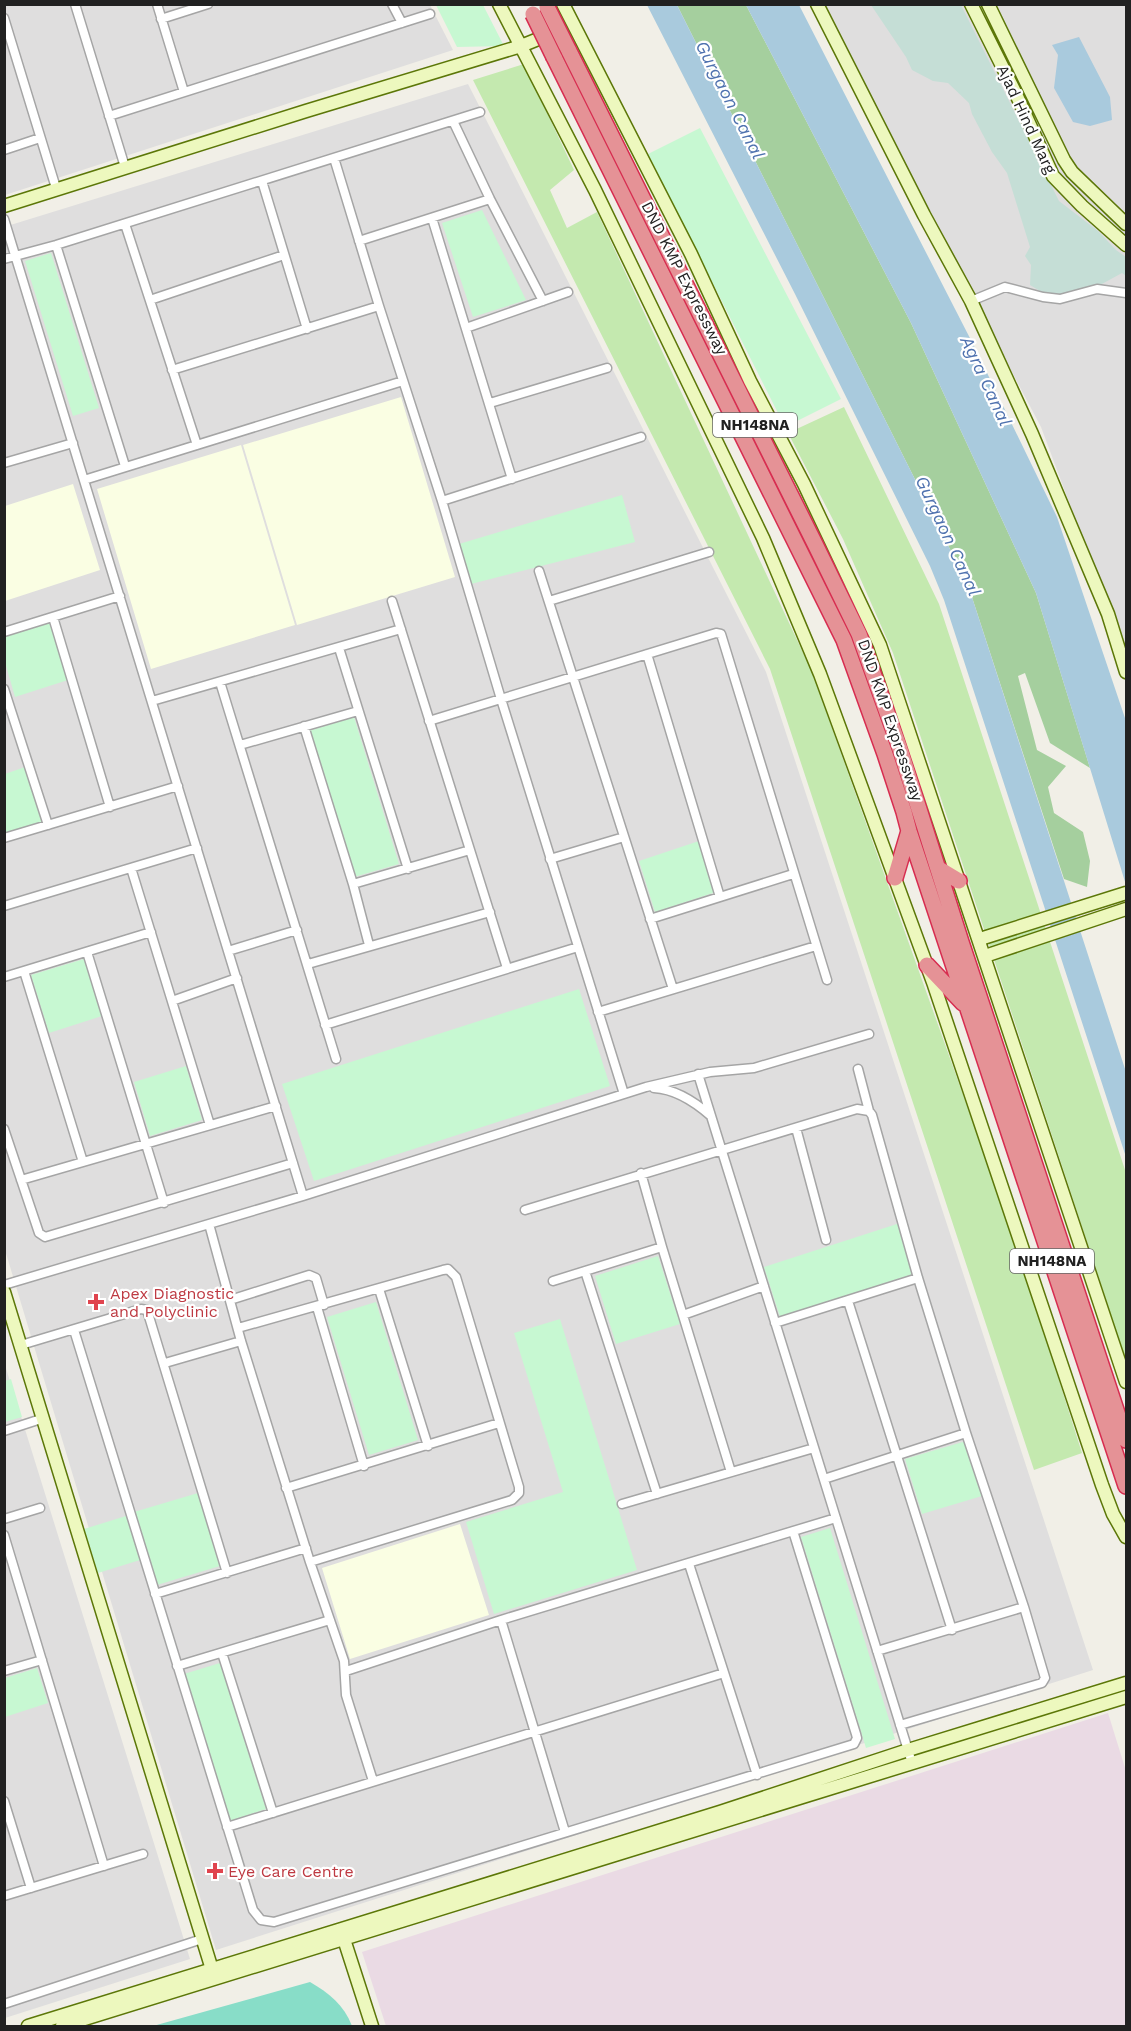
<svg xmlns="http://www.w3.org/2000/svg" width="1131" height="2031" viewBox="0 0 1131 2031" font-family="'Work Sans',sans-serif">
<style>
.residential{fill:#dfdede}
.industrial{fill:#eadae4}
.education{fill:#fafee3}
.grass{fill:#c4e9af}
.forest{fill:#a5cf9e}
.wetland{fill:#c5ded6}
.park{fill:#c7f8d2}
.pitch{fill:#88ddc8}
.water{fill:#a9cadd}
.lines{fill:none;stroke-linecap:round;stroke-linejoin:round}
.street-casing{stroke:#a5a5a5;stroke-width:11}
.secondary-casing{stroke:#5c7708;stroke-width:15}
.highway-casing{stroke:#d72d50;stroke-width:18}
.street{stroke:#fff;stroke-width:8}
.secondary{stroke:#edf8be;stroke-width:12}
.highway{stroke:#e59296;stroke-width:15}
.highway-bridge-casing{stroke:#d72d50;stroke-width:18;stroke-linecap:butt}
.highway-bridge{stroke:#e59296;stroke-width:15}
.health-dot{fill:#e0444e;stroke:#fff;stroke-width:2}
.labels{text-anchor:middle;stroke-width:4.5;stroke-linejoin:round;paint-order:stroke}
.shield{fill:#fff;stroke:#646464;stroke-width:1.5}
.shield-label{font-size:15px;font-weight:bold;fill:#212121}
.street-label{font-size:16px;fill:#212121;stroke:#fff}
.health-label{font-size:16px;fill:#be3a42;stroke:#fff;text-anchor:start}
.water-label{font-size:18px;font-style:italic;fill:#4f72af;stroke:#fff}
</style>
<rect width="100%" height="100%" fill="#f1efe7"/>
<path class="residential" d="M4,5h426l23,45 -448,145z
M818,5h308v650l-85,-228z
M468,84l298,588 327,998 -877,280 -211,-700 -1,-1023z
M4,1362l186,597 -185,59h-1z"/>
<path class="industrial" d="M1108,1713l18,58v255h-740l-24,-74z"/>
<path class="education" d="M401,397l54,180 -158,48 -54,-180z
M241,445l54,180 -144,44 -54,-180z
M73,484l27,86 -95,31v-95z
M460,1524l29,91 -139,44 -28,-91z"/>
<path class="grass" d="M524,64l50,106 -24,20 17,38 30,-16 215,460 199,557 71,224 -48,17 -264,-801 -297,-589z
M844,407l95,197 187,569v187l-233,-707 -50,-114 -55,-106z"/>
<path class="forest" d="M677,5h69l165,318 125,270 54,175 -40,-25 -25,-70 -7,3 19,74 29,16 -18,21 6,26 29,19 7,29 -3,26 -23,-8 -96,-294z"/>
<path class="wetland" d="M871,5h90l98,196 39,30 18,19 10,7v19l-4,-3 -22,12 -50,12 -20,-12 1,-20 -6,-9 5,-9 -23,-74 -15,-21 -20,-38 -3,-11 -21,-20 -15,-2 -21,-11 -6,-13z"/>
<path class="park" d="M436,5h47l21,41 -47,1z
M700,128l141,271 -56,28 -137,-273z
M482,210l44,90 -53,17 -31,-94z
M51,253l48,155 -26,8 -48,-155z
M622,495l13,47 -164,42 -12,-40z
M50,623l18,57 -53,17 -10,-35 -1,-25z
M354,717l45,147 -45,13 -45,-146z
M25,767l18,58 -38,12v-63z
M699,841l17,51 -61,20 -16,-51z
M84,959l18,57 -53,17 -18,-58z
M579,989l31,97 -296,95 -32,-97z
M186,1066l16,54 -52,16 -16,-54z
M900,1223l16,50 -136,44 -16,-50z
M658,1256l22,68 -64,20 -21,-68z
M376,1302l42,138 -49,15 -42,-138z
M560,1319l77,251 -143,44 -28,-92 97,-30 -49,-159z
M11,1379l11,38 -17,5v-41z
M966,1441l16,55 -60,18 -17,-55z
M198,1493l22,73 -63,19 -23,-73z
M126,1516l14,44 -42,13 -14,-44z
M830,1528l65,211 -29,9 -65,-211z
M220,1663l46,146 -37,12 -45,-147z
M37,1668l11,35 -43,14v-39z"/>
<path class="pitch" d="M310,1982c19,11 34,23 42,44h-199z"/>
<path class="water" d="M647,5h30l291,580 158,487v85l-182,-557 -14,-34 -135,-272z
M746,5h53l175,341 83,171 69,204v164l-90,-292 -125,-270z
M1079,37l31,60 2,23 -22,6 -17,-4 -19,-34 4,-33 -6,-10z"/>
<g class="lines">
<defs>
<path id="street" d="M75,4l50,163
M157,4l27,88
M392,4l10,19
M4,18l52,170
M161,19l47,-15
M109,116l321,-102
M453,121l37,78 53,102
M4,150l36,-12
M334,158l45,148 63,195 59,198 123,395
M262,181l45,148
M432,218l80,261
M4,219l299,977
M125,224l72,221
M359,241l131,-42
M56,245l69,221
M4,259l52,-14 424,-133
M150,300l134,-45
M971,301l34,-14 38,10 17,2 37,-10 29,4
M466,328l102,-36
M172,370l207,-64
M490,403l117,-35
M4,463l69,-20
M84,480l319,-99
M442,501l199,-64
M539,571l134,418
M392,601l115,367
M549,601l160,-49
M53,617l57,190
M4,632l116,-36
M339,648l69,221
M647,654l73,243
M220,682l116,377
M4,689l44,136
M152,701l249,-72
M429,721l287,-88 5,1 106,346
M304,726l49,158 16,61
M240,745l118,-34
M4,838l174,-52
M550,859l74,-22
M131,868l79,257
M353,884l117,-34
M4,906l193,-58
M650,919l143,-45
M228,951l69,-21
M87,952l77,251
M308,964l182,-52
M24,971l59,191
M4,977l147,-45
M172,1001l65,-23
M598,1012l218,-66
M325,1025l253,-78
M858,1069l11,42
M698,1074l214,689
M654,1088c21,1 41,14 57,28
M796,1128l30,112
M4,1129l35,104 6,4 248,-74
M641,1173l21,74 69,225
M21,1180l255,-74
M525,1210l332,-101 12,2 3,4 46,163 48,155 58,174 21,71 -3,5 -142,42
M209,1224l32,117 69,221 34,99 2,34 27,86
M585,1271l72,223
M553,1281l109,-34
M4,1285l299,-89 343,-109 64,-15 44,-4 115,-34
M379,1289l49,157
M230,1300l79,-25 7,3 8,27
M848,1301l104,329
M317,1307l47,159
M683,1315l81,-29
M775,1323l143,-45
M238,1328l205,-58 5,-1 8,8 63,210v6l-7,7 -202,62
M74,1330l179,580 8,10 13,2 580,-178 3,-6 -1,-4 -63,-203
M21,1345l120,-36 6,1 80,263
M165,1363l76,-22
M4,1431l40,-13
M824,1479l142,-46
M286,1488l213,-65
M622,1504l192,-56
M4,1519l36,-11
M4,1535l100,331
M689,1564l68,211
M155,1594l151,-46
M501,1620l64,212
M877,1651l147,-44
M222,1653l51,160
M177,1666l153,-46
M4,1671l38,-11
M346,1671l155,-51 335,-102
M4,1801l27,87
M227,1827l497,-154
M4,1896l139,-42
M4,2004l198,-65"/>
<path id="secondary" d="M499,4l96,186 168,348 57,136 114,311 168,500 11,29 13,23
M563,4l128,250 59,127 54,103 76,161 246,737
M817,4l107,211 47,86 61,133 76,180 18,58
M971,4l45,90 37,82 29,30 44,39
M988,4l76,156 8,12 54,52
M4,206l302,-95 215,-65 32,-13
M980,939l146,-46
M985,956l141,-47
M4,1292l210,684
M341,1930l31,96
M28,2026l692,-214 188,-62 218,-67
M62,2026l1064,-329"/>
<path id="highway" d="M568,49l247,495 44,90 41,115 61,193 165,498
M554,57l290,583 41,114 19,58 5,19 217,655
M939,869l20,12
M895,878l14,-47
M927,965l36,38"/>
</defs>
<use href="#street" class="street-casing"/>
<use href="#secondary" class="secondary-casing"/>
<use href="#highway" class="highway-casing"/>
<use href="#street" class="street"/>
<use href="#secondary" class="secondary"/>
<use href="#highway" class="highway"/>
<defs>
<path id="highway-bridge" d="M547,7l21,42
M533,14l21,43"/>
</defs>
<use href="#highway-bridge" class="highway-bridge-casing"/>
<use href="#highway-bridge" class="highway-bridge"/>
</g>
<g class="health-dot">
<path d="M93 1293h6v6h6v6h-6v6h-6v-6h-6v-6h6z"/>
<path d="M212 1862h6v6h6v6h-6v6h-6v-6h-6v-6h6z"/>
</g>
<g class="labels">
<g class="shield">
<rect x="713" y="413" width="84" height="24" rx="4.5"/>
<rect x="1010" y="1249" width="84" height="24" rx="4.5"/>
</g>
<g class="shield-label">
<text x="755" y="430">NH148NA</text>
<text x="1052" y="1266">NH148NA</text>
</g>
<g class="street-label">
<text transform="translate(1027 119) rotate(65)" y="6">Ajad Hind Marg</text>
<text transform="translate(685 278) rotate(63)" y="6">DND KMP Expressway</text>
<text transform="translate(891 720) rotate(71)" y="6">DND KMP Expressway</text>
</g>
<g class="health-label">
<text x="110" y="1299">Apex Diagnostic<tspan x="110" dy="18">and Polyclinic</tspan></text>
<text x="228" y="1877">Eye Care Centre</text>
</g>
<g class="water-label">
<text transform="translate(730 100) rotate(63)" y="6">Gurgaon Canal</text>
<text transform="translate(986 381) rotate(65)" y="6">Agra Canal</text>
<text transform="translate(948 536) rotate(65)" y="6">Gurgaon Canal</text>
</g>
</g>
<rect width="1131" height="2031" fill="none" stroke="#212121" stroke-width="12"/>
</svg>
